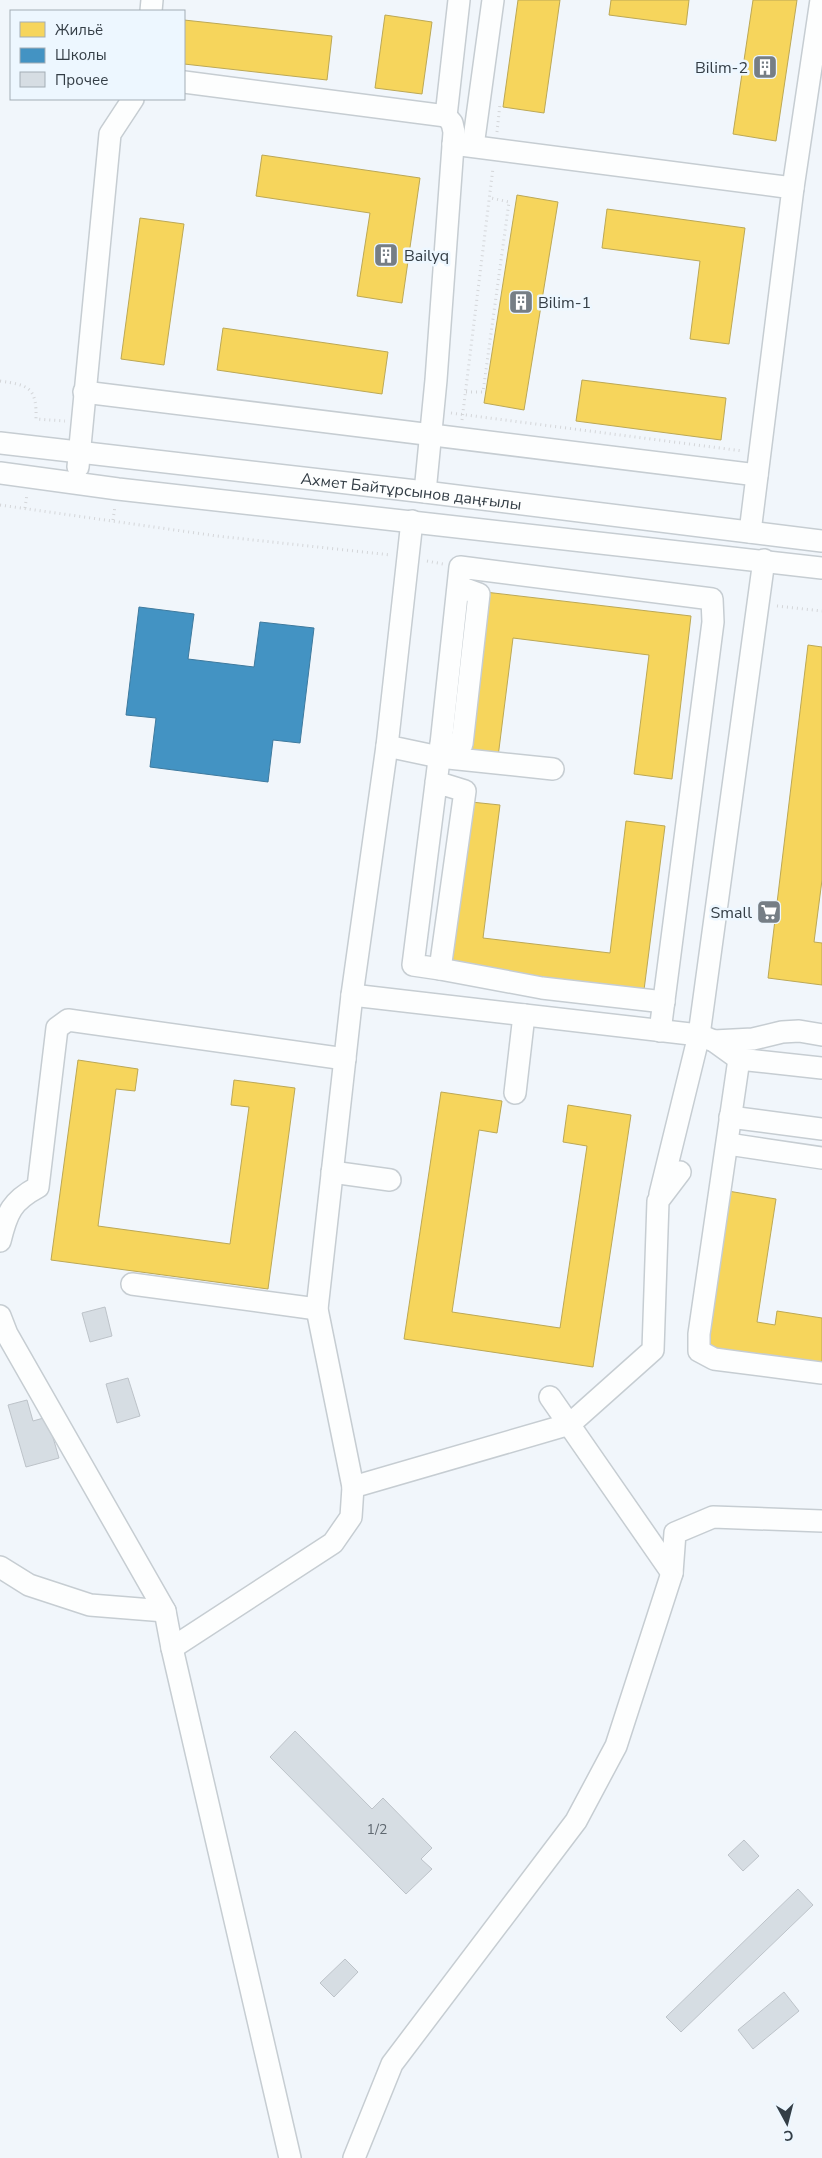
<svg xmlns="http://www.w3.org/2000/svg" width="822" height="2158" viewBox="0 0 822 2158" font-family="'Nunito Sans',sans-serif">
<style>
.homes{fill:#f6d55c;stroke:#bca855}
.schools{fill:#4393c3;stroke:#3e7a9e}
.building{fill:#d6dde3;stroke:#bdc3c9}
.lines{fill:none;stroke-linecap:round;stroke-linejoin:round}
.minor-casing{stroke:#c6cdd2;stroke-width:24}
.path{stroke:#d4d6d9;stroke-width:3;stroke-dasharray:1 4;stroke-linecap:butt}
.minor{stroke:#fdfefe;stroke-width:21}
.labels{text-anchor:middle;stroke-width:5;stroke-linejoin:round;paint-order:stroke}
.number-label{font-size:14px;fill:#5f6870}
.poi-label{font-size:16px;fill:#343e46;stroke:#edf7ff;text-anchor:end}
.street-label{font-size:16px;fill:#343e46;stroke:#edf7ff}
</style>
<rect width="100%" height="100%" fill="#f1f6fb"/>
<path class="homes" d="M518,0h42l-16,113 -41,-6z
M611,0h78l-3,25 -77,-10z
M753,0h44l-21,141 -43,-7z
M385,15l47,7 -10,72 -47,-6z
M184,20l148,16 -5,44 -143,-16z
M262,155l158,23 -18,125 -45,-7 13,-83 -114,-17z
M517,195l41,7 -34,208 -40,-7z
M607,209l138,19 -16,116 -39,-5 10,-78 -98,-13z
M140,218l44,6 -20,141 -43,-6z
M223,328l165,24 -6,42 -165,-24z
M582,380l144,18 -5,42 -145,-19z
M485,592l206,24 -19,163 -38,-5 15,-119 -136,-17 -15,119 -32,-4z
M808,645l14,2v233l-8,62 8,1v42l-54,-7z
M471,802l29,3 -17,133 127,15 16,-132 39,5 -21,164 -194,-24z
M78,1060l60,9 -3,22 -19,-2 -18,137 132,18 19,-137 -18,-2 3,-25 61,8 -27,201 -217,-29z
M441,1092l61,9 -5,32 -18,-3 -27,182 108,16 27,-182 -24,-4 5,-37 63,10 -38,252 -189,-28z
M728,1191l48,8 -19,123 18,3 2,-14 45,7v47l-119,-18z"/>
<path class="schools" d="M139,607l55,7 -6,45 66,8 6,-45 54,6 -14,115 -27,-3 -5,42 -118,-15 6,-49 -30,-3z"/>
<path class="building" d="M105,1307l7,29 -22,6 -8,-29z
M128,1378l12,38 -23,7 -11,-39z
M27,1400l6,21 14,-4 12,41 -33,9 -18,-62z
M295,1731l77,78 11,-11 49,50 -11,11 11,10 -26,25 -136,-137z
M744,1840l15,16 -16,15 -15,-16z
M798,1889l15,16 -132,127 -15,-15z
M345,1959l13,13 -24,25 -14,-14z
M784,1992l15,19 -46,38 -15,-19z"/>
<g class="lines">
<defs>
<g id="minor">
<path d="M151,11l1,-11"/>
<path d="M184,82l262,34 6,7 2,9 -18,248 -11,112"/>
<path d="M446,116l13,-116"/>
<path d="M453,144l340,44 -43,344"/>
<path d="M473,146l20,-146"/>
<path d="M793,188l28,-188"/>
<path d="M84,392l673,83"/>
<path id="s1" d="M0,443l425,49 397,49"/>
<path d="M78,467l32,-333 23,-35"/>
<path d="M0,473l118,16 704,79"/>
<path d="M412,521l-25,225 52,11 114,12"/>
<path d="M441,744h21l17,-150 -19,-7"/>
<path d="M436,782l29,9 -25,178 -27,-4 28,-221 19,-177 252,32 1,23 -53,409"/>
<path d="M440,969l102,19 122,14"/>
<path d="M352,995l347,40 65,-475"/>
<path d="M714,1041l39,-2 29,-7 17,-1 23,4"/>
<path d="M739,1059l-40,275v17l15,8 108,14"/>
<path d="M515,1093l9,-78"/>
<path d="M730,1117l92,12"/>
<path d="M728,1144l94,14"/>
<path d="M332,1172l58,8"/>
<path d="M660,1194l39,-159 15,6 25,18 83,9"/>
<path d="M0,1241c7,-29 12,-40 38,-54l19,-159 11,-8 277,39"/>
<path d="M132,1284l185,25"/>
<path d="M0,1316l7,18 158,277 7,37 118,510"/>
<path d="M550,1397l122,176"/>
<path d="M353,1487l-36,-178 35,-314 35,-249"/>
<path d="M0,1567l29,18 61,20 75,6"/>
<path d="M172,1648l161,-105 18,-26 2,-30 217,-63 83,-74 5,-149 22,-29"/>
<path d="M354,2158l38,-94 184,-243 40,-75 56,-173 3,-40 38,-16 109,4"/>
</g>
</defs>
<use href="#minor" class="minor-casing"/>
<path class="path" d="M497,132l3,-28
M0,381c28,4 37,6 36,38l29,2
M466,392h17l26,-190 -18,-4
M451,413l292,38
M462,420l31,-252
M0,505l217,31 174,19
M25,508l2,-14
M113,520l2,-14
M427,561l16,3
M777,606l45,5"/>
<use href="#minor" class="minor"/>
</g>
<defs>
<symbol id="building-square" viewBox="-11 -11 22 22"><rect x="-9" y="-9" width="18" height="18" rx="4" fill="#767e85" stroke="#edf7ff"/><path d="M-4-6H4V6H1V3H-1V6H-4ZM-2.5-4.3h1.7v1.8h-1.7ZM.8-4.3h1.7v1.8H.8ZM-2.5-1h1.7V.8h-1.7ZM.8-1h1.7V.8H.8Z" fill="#fff"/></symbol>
<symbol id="supermarket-square" viewBox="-11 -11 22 22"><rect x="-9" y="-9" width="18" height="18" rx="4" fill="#767e85" stroke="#edf7ff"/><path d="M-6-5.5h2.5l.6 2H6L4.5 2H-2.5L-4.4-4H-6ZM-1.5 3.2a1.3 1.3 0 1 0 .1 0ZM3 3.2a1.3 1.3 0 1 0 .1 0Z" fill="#fff"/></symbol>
</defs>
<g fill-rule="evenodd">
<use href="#building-square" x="751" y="53" width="28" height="28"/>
<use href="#building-square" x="372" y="241" width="28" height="28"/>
<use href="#building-square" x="507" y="288" width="28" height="28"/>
<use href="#supermarket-square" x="755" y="898" width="28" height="28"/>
</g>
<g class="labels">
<g class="number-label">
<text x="377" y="1834">1/2</text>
</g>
<g class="poi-label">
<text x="748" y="73">Bilim-2</text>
<text x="404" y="261" text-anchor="start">Bailyq</text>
<text x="538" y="308" text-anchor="start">Bilim-1</text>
<text x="752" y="918">Small</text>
</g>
<g class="street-label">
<text dy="6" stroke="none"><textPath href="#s1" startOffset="414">Ахмет Байтұрсынов даңғылы</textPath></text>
</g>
</g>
<rect x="10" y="10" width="175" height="90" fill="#edf7ff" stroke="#a3adb5"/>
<rect x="20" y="22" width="25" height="15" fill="#f6d55c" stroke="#a3adb5"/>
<text x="55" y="35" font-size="15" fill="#343e46">Жильё</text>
<rect x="20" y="48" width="25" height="15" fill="#4393c3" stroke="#a3adb5"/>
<text x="55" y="60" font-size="15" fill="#343e46">Школы</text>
<rect x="20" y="72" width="25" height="15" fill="#d6dde3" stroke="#a3adb5"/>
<text x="55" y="85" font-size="15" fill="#343e46">Прочее</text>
<g transform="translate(787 2123) rotate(173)" stroke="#edf7ff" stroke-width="4" paint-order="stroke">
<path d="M0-4L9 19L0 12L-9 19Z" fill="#343e46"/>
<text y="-8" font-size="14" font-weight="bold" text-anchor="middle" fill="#343e46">С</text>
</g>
</svg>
